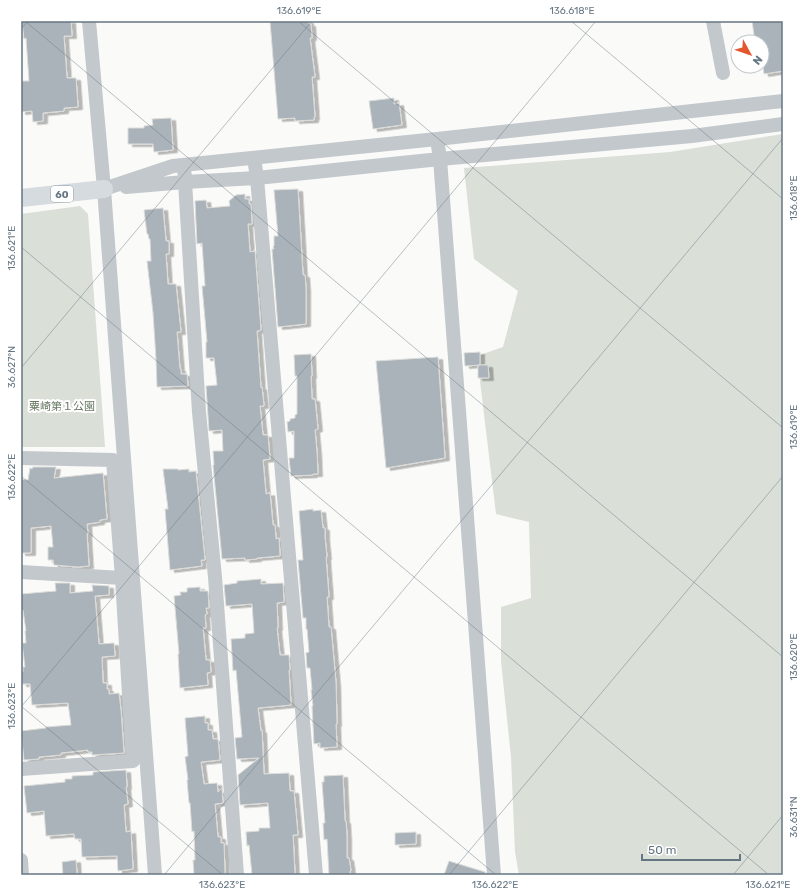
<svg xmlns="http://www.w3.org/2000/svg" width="804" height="896" viewBox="0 0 804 896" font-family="Rubik,'Noto Sans JP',sans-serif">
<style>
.green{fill:#dadfd7}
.building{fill:#aab3b9;stroke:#dcdcda;filter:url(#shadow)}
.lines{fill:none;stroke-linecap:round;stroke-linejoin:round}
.minor{stroke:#c3c8cc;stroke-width:14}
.major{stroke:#d6dbdf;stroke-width:18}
.ticks{fill:none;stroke:#657683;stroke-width:1;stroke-opacity:0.45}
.labels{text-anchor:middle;stroke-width:4;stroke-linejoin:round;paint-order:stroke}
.shield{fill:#fff;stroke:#939fa8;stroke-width:1}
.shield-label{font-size:10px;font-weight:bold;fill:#657683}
.park-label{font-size:11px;fill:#687a64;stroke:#fff}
.neatline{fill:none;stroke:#657683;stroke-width:1.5}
.ticks-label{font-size:10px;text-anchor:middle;fill:#657683}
</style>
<defs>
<filter id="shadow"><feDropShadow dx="4.5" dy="2.5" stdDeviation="0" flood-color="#0004"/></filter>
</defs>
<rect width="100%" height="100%" fill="#fafaf8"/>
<path class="green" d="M783,134v741h-264l-4,-23 -4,-95 -10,-96v-54l30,-9 -2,-76 -33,-8 -19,-158 26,-9 15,-56 -44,-32 -10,-91 206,-16z
M80,206l8,8 17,233h-84v-233z"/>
<path class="building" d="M22,21h49l1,15h-8l3,42h9l2,29 -14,1v3l-21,2v8l-10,1 -1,-11 -11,1v-31h8l-3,-43 -2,1z
M270,21h39v3h2l1,14h-2l5,39h-3l3,40h-1v3l-19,1v-3l-17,1z
M752,21h31v50l-19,3 -2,-17v-15h-7z
M394,98v6l5,-1 3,22 -29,4 -4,-28z
M171,118l2,32 -19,2 -1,-8h-25v-16h16v-2l9,-1 -1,-6z
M298,189l5,86h2l1,13v36l-28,3 -6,-78h2l-1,-3h1v-10h4l-4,-46z
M245,194v5h4v5h2l1,20h-4l2,28 5,-1 6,79 -4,1 4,57 1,-1 2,19h-4l3,29h5l2,24 -7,1 3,34 4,-1 3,32h2l1,14 3,-1 1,18 -23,2v1l-12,1v-2l-23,1 -9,-94h1l-1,-14h10l-1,-21 -13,1 -3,-45 11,-1 -3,-27h-8v-16h1l-5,-56h3l-3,-43 -5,1 -2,-43 11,-1 1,8 23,-2 -1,-5 7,-6z
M163,208l3,33h3v13h-3l2,30h8l5,48h-4l3,37h1v5h6l1,12 -31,1 -1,-28 -3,-46 -6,-52h4l-1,-22h-1l-1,-5h-1l-3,-24z
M480,352v13l-15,1 -1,-13z
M311,354l1,22h-1l1,23h3l3,30 -3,1 2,22 1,22h-5v1l-22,1 -2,-18h5v-27l-6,1 -1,-10 3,-1v-2l5,-1v-3l2,-1v-38h-2l-1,-21z
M438,357l7,101 -59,10 -10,-107z
M478,365h10l1,13h-11z
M33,467h23l-2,11 49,-5 4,46 -7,1v2l-13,2 1,10h-1l2,32 -11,1 -24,-2 -1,-5h-5v-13h5l-2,-21 -20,2v25h-10v-74l7,1 2,-12 2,1z
M163,469h15v1l11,-1v3l7,-1 9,89h-4l1,6 -32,4 -5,-61h3z
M313,509v2l8,-1 2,18h2v10l2,19h-1l3,40h-2l2,30h2l5,56 1,41h-1l1,23 -17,1v-5l-6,1 -2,-38h1l-2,-16h1l-2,-22h-3l-1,-15 3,-1 -2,-23h-1v-11h-3l-5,-58h5l-4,-49z
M261,579v5l22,-1 1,19 -7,1 1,25h-1l3,27h9l1,15h-1l2,35 -33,3 3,23 1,-1 2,44 25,-1 1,18h4l4,44h-5l2,39h-4v1h-39l-3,-30 -2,1 -1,-14 13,-1v-3h11l-2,-25 -28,2 -2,-30 21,-17 -22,1 -2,-21 7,-1 -6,-67 -3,1 -2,-32 14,-1v-4l9,-1 -2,-29 -26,2 -2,-21 13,-2v-2z
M55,583h15v10l23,-2 -1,-6 17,1v9l-14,1 4,48 15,-1 1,13 -13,1 1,26h4v6h2v5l10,-1 2,17 3,43 -32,2v-3h-4v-2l-27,3v2l-22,2v2l-15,1 -3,-29 25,-3v-1l25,-2 -3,-22 -36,2 -2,-21h-8l-1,-12h2v-5h2l-3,-24h4l-1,-12h1l-3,-21h-2v-16l35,-3z
M200,587v4h8l1,17h-3l1,6 -2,1 1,13h-3l3,32h4l1,12 -4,1 1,12 -28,3 -2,-34h1l-5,-58 7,-1 -1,-3h7v-4z
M205,716v7h3v7h4l1,9h5l2,21 -19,2 3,22 13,-1 1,9 4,-4 1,15 -8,1 3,33h3v6h3l1,31 -2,1h-29l-1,-15h2l-1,-29 -2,1 -2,-29h-1l-2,-23h1l-3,-23 3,-1 -3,-38z
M126,770l1,17h-1l2,17 -4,1 2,27 5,-1 2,38 -15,2 -1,-15 -35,1 -1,-18h-6l-1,-5h-1l-27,2 -2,-25 -17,2 -3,-27 41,-4v-3h7v-3l21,-1v-3z
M343,775l2,46h1l1,16v21h2l2,13h-1v4h-21l-2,-36 -3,1 -1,-17h2l-3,-41h2v-6z
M416,832v12l-21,1v-12z
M76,860l1,15h-14l-1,-13z
M449,861l36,11v3h-41z"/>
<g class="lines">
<path class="minor" d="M89,21l15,168 51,686
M713,21l10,52
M437,139l3,20 54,716
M254,158l3,20 59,697
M184,165l15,247 16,165 22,298
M126,187l59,-5 72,-4 183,-19 252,-23 91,-12
M104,189l69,-23 264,-27 346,-38
M21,458l92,2 9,118 -101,-6
M21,769l112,-8 -11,-183
M21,860l1,15"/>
<path class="major" d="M21,198l83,-9"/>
</g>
<path class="ticks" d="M25,21l758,636M298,21l485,407M571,21l212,178M21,29l7,-8M21,247l748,628M21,368l291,-347M21,476l475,399M21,706l202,169M21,707l575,-686M164,875l619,-737M449,875l334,-399M733,875l50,-60"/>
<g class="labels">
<rect class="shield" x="51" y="186" width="22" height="16" rx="3"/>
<g class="shield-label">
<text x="62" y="198">60</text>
</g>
<g class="park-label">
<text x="62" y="410">粟崎第１公園</text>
</g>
</g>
<rect width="804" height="896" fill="none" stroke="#ffffff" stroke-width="44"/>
<g transform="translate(750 54) rotate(130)"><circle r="19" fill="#ffffff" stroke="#c1c8cd"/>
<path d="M0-3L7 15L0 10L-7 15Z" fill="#e4572e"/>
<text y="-6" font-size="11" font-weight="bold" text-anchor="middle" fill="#657683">N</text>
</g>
<path d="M642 854v6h98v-6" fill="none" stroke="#657683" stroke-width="2"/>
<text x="648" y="854" font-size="12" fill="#657683" stroke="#ffffff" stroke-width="3" paint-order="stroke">50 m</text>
<rect x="22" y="22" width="760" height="852" class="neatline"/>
<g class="ticks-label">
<text x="299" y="14">136.619°E</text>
<text x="572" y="14">136.618°E</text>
<text transform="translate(793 198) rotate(-90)" y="4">136.618°E</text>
<text transform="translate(11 248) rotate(-90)" y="4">136.621°E</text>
<text transform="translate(11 367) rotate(-90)" y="4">36.627°N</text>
<text transform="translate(793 427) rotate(-90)" y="4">136.619°E</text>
<text transform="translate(11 477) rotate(-90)" y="4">136.622°E</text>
<text transform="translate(793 657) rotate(-90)" y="4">136.620°E</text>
<text transform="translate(11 706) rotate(-90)" y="4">136.623°E</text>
<text transform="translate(793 817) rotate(-90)" y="4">36.631°N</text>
<text x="222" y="888">136.623°E</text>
<text x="495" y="888">136.622°E</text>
<text x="768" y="888">136.621°E</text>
</g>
</svg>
